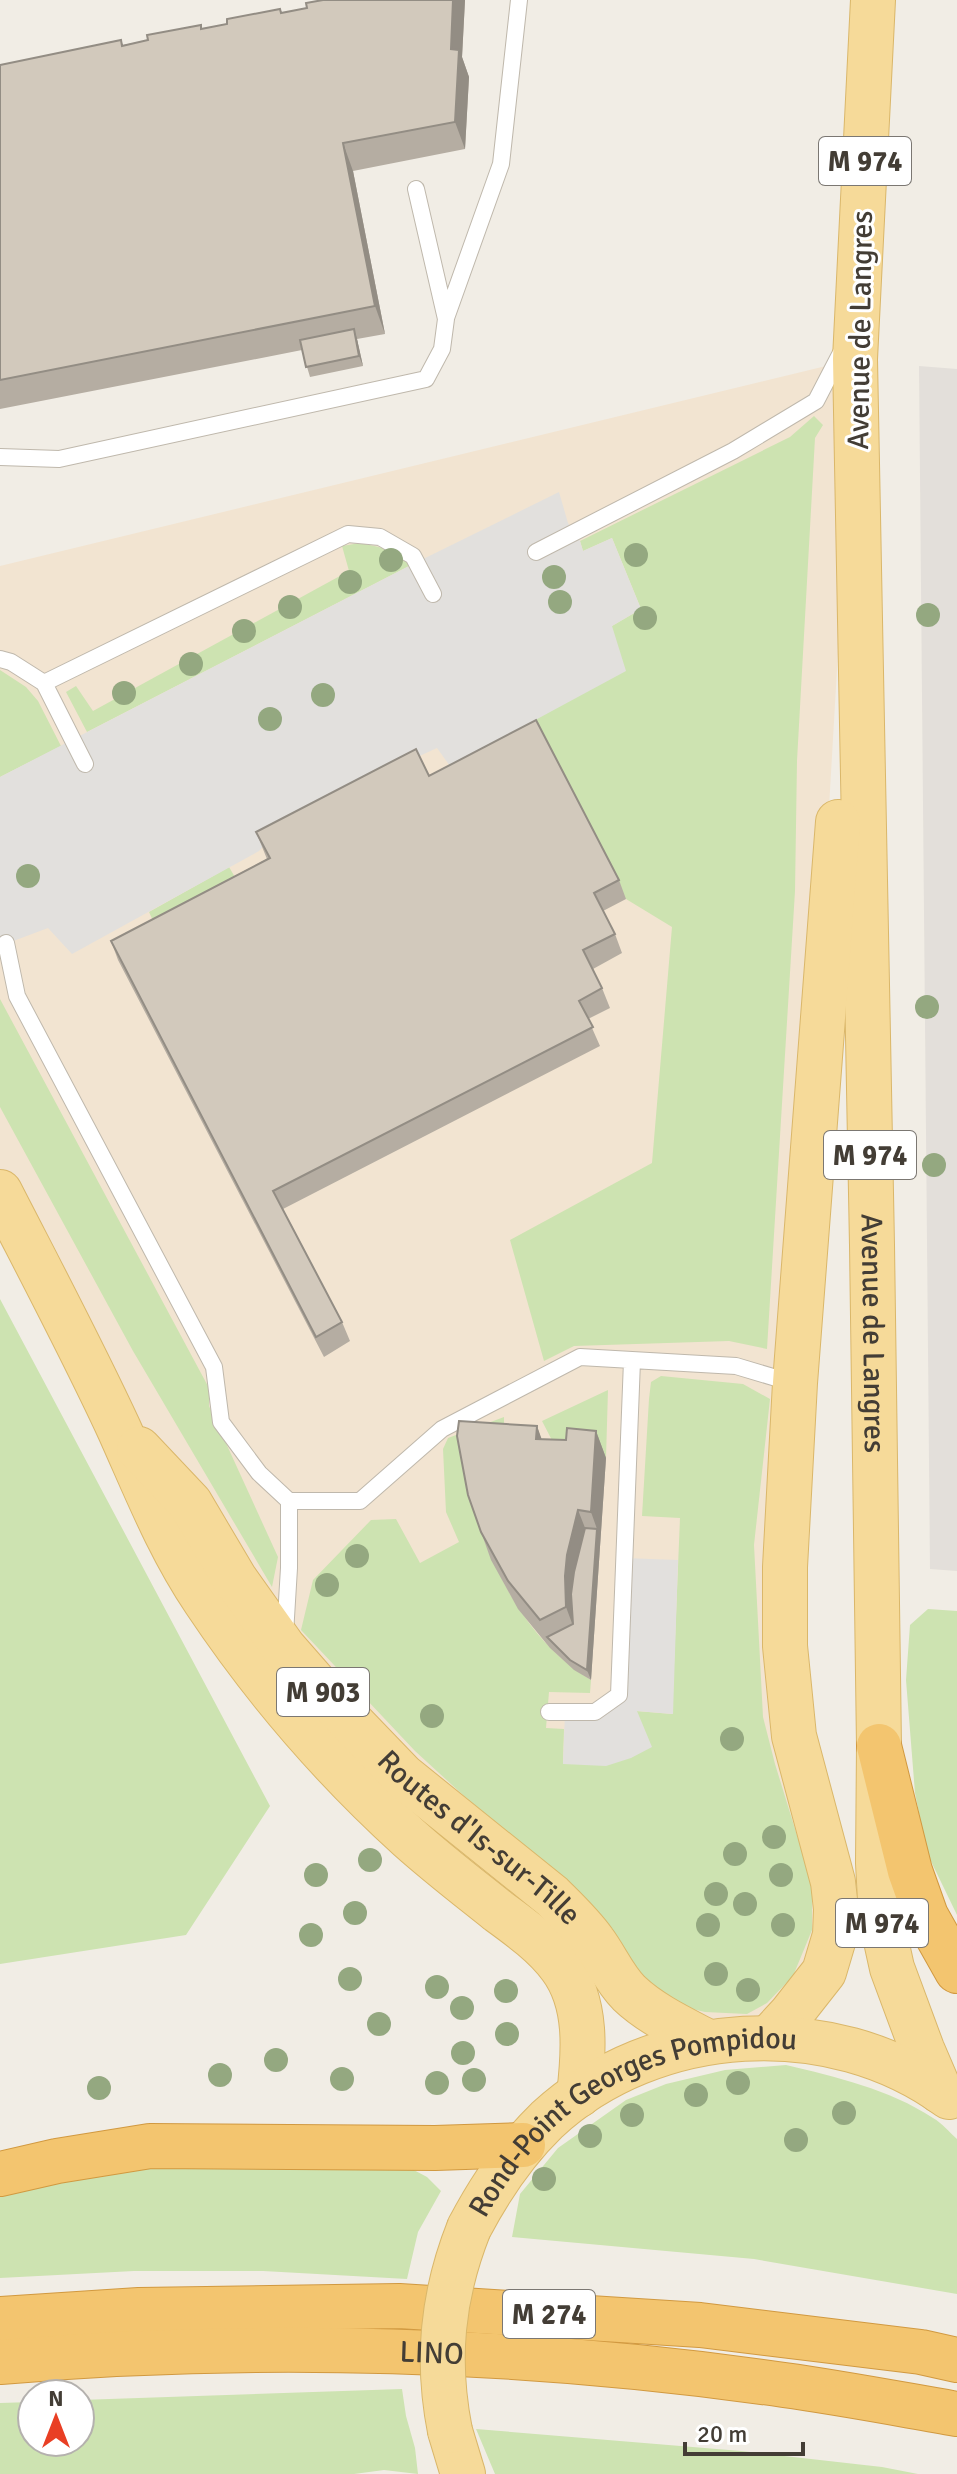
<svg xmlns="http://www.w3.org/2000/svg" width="957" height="2474" viewBox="0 0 957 2474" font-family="Signika,sans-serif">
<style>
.commercial{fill:#f2e4d1}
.industrial{fill:#e3dfda}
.green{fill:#cde3b1}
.parking{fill:#e2e0dd}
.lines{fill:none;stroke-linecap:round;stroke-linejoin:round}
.lane-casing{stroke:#bfb8ac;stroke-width:18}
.primary-casing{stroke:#dab76a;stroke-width:46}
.highway-casing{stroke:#d19940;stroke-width:46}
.lane{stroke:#fff;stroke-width:16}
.primary{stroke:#f6da99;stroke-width:44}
.highway{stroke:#f3c56f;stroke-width:44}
.primary-bridge-casing{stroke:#dab76a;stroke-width:46;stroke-linecap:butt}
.primary-bridge{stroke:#f6da99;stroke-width:44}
.tree{fill:#94a880}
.wall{fill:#b5ada2}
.shaded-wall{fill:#938d84}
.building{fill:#d2c9bc;stroke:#938d84;stroke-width:2}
.labels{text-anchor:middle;stroke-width:6;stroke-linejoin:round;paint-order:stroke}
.shield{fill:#fff;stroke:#7b7772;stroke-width:2}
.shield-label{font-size:28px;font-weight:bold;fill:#433d35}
.street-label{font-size:30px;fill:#433d35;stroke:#fff}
</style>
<rect width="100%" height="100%" fill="#f1ede5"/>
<path class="commercial" d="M855,359l-70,1208 43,294 -23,136 -97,45 -268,-235 -322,-380 -118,-235v-626z"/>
<path class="industrial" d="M919,366l38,3v1202l-27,-2z"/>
<path class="green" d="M814,416l9,9 -8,13 -18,323 -2,130 -28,458 -38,-8 -155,5 -30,15 -34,-121 142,-77 20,-236 -46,-28 -163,-140 149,-133 29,-17 -29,-71 -29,13 -3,-10 210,-104z
M360,543c20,4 36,7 51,22l-324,167 -21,-40 10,-6 17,25 256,-140 -7,-25z
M0,670l26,17 12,14 23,45 -61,31z
M229,867l16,27 -84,44 -12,-26z
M0,999l209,389v18l69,151 -6,30 -139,-236 -133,-244z
M0,1299l270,507 -84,129 -186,29z
M661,1376l82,8 27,15 -16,146 9,172 12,47 37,120v46l-19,46 -26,27 -20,11 -42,-2 -21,-5 -34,-21 -109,-126 -78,-65 -48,-44 -114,-121 12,-50 58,-60 25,-1 24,44 39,-21 -13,-30 -3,-63 5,-11 56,-21v29l52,2 -14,-27 66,-31 -2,68 -29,-2 -99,67c22,62 55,122 113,157l-1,13 -41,-1 -3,36 18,1 -1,35 73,-53 36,3 8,-196 -38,-2 7,-117 2,-17z
M928,1609l29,2v304l-30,-62 -12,-60 -9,-113 4,-55z
M786,2065c50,12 103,24 147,53 9,5 16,14 24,21v155l-203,-35 -242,-22 8,-43 38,-46 68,-48 40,-16 59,-14z
M151,2164l259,4 17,9 14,14 -23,41 -11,47 -144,-8h-129l-134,7v-83z
M402,2389l4,27 9,32 3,26 -34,-4 -30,4h-354v-71l32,-1v40h48v-42z
M476,2429l265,22 141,16 36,7h-423z"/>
<path class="parking" d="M559,492l9,31 12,18 3,10 29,-13 29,71 -29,17 14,45 -176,95 -13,-18 -145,66 -33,37 -187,103 -24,-26 -48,18v-169l411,-212z
M624,1558l54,2 -5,154 -36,-3 15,36 -21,11 -25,8 -43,-2 2,-52h30l24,-17z"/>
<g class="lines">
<defs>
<path id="lane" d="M446,318l55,-154 18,-164
M0,457l59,2 367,-80 16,-30 4,-30 -30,-130
M536,552l197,-101 83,-50 27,-52
M0,659l11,3 33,21 41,81
M44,683l304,-149 32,3 33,19 20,38
M6,943l11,53 197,371 7,55 38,51 30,28h71l82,-72 138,-72 156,9 57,17
M285,1634l4,-66v-67
M549,1712h46l24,-17 13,-334"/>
<g id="primary">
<path id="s1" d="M873,0l-18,359 17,886 7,501 -1,117 3,55 11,50 30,81 18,42"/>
<path d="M0,1192c40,78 82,157 119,237 27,60 49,117 86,172 58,87 127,167 204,237 29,26 59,49 89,73 22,16 47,34 63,56 27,36 23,86 18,128"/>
<path id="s2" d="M139,1449l51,54 45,76 49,69 42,48 77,80 149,120c15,15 30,29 42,46 12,16 20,36 35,51 22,21 52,35 79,49"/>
<path d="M769,2038l22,-24 33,-42 11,-37 1,-26 -3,-27 -39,-146 -9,-90v-79l10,-184 43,-561"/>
<path id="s3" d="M469,2228c21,-40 45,-76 78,-108 107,-99 284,-110 402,-23"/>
<path d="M450,2431l13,43"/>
</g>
<g id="highway">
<path d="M879,1746l31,125 16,45 31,55"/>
<path d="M0,2174l57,-13 93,-15 285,2 88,-3"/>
<path d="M0,2319l139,-9 260,-4 301,19 221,27 36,8"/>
<path id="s4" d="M0,2362c259,-22 527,-14 784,23 58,8 115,19 173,29"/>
</g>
</defs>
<use href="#lane" class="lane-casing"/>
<use href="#primary" class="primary-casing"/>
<use href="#highway" class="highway-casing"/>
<use href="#lane" class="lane"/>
<use href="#primary" class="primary"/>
<use href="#highway" class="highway"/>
<defs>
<path id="primary-bridge" d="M450,2431c-14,-71 -8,-135 19,-203"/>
</defs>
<use href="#primary-bridge" class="primary-bridge-casing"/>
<use href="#primary-bridge" class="primary-bridge"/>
</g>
<g class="tree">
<circle cx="636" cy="555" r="12"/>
<circle cx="391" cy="560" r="12"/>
<circle cx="554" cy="577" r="12"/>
<circle cx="350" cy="582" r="12"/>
<circle cx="560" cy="602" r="12"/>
<circle cx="290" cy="607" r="12"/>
<circle cx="928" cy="615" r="12"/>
<circle cx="645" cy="618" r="12"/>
<circle cx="244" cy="631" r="12"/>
<circle cx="191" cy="664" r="12"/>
<circle cx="124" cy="693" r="12"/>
<circle cx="323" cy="695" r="12"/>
<circle cx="270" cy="719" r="12"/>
<circle cx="28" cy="876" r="12"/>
<circle cx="927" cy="1007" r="12"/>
<circle cx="934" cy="1165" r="12"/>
<circle cx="357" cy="1556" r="12"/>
<circle cx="327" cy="1585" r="12"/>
<circle cx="432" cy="1716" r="12"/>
<circle cx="732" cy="1739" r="12"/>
<circle cx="774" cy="1837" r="12"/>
<circle cx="735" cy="1854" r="12"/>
<circle cx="370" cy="1860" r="12"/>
<circle cx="316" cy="1875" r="12"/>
<circle cx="781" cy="1875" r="12"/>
<circle cx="716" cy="1894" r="12"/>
<circle cx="745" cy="1904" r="12"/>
<circle cx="355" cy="1913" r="12"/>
<circle cx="708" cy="1925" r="12"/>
<circle cx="783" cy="1925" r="12"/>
<circle cx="311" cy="1935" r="12"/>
<circle cx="716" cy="1974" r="12"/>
<circle cx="350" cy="1979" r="12"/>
<circle cx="437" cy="1987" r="12"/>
<circle cx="748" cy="1990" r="12"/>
<circle cx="506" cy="1991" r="12"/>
<circle cx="462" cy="2008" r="12"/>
<circle cx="379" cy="2024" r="12"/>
<circle cx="507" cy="2034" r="12"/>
<circle cx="463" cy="2053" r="12"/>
<circle cx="276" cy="2060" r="12"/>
<circle cx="220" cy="2075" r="12"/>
<circle cx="342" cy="2079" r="12"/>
<circle cx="474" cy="2080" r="12"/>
<circle cx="437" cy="2083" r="12"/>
<circle cx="738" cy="2083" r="12"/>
<circle cx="99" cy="2088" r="12"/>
<circle cx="696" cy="2095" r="12"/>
<circle cx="844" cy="2113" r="12"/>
<circle cx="632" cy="2115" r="12"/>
<circle cx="590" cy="2136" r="12"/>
<circle cx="796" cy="2140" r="12"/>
<circle cx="544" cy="2179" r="12"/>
</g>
<path class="wall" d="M465,0l-3,57 7,20 -4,72 -112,22 32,163 -28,5 6,27 -53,11 -8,-27 -302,59v-344l121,-25 2,5 25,-5 53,-15 1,4 25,-5 53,-15 2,4z
M429,776l190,104 7,19 -23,12 12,23 7,19 -29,16 9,19 8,20 -22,11 12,27 -317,163 59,113 8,19 -26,16 -206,-397 -7,-19 156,-82 -11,-27z
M537,1426l4,13 25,1 30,-9 10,27 -15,222 -17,-10 -24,-22 -32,-39 -27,-49 -23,-65z"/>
<path class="shaded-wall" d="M453,0h12l-3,57 7,20 -4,72 -10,-27 -4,-73z
M343,143l10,28 32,163 -10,-28z
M354,329l3,10 6,27 -4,-10z
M537,1426l10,28 -11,-15z
M596,1431l10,27 -15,222 -4,-10 10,-141 -6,-17z
M578,1510l11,28 -13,96 -10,-27 -1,-31 2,-21z"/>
<path class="building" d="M323,0h130l-2,49 8,1 -4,72 -112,21 32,163 -375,74v-315l121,-25 1,6 26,-6 -1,-5 54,-10v4l26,-5v-5l53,-10 1,4 26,-5 -1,-5z
M354,329l5,27 -53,11 -6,-27z
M536,720l83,160 -25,13 21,41 -32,16 19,38 -23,13 14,26 -320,164 69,131 -26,15 -205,-396 159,-83 -14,-26 160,-83 13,27z
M459,1421l78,5 -1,13 30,1 1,-12 29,3 -5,81 -13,-2 -11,45 -2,21 1,31 -26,13 -32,-39 -27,-49 -13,-37 -11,-59z
M585,1528l12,1 -10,141 -17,-10 -23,-23 26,-13 -2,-30 3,-22z"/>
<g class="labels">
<g class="shield">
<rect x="819" y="137" width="92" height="48" rx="6"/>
<rect x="824" y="1131" width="92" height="48" rx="6"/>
<rect x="277" y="1668" width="92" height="48" rx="6"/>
<rect x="836" y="1899" width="92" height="48" rx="6"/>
<rect x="503" y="2290" width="92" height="48" rx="6"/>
</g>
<g class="shield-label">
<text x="865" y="171">M 974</text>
<text x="870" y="1165">M 974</text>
<text x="323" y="1702">M 903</text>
<text x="882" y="1933">M 974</text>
<text x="549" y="2324">M 274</text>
</g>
<g class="street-label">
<text transform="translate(860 330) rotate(-89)" y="10">Avenue de Langres</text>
<text dy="10" stroke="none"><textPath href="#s1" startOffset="1334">Avenue de Langres</textPath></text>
<text dy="10" stroke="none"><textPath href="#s2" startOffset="520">Routes d'Is-sur-Tille</textPath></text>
<text dy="10" stroke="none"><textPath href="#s3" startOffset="210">Rond-Point Georges Pompidou</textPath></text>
<text dy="10" stroke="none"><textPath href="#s4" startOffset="432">LINO</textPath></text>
</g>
</g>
<g transform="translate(56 2418)"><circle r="38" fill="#ffffff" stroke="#b4b1ae" stroke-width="2"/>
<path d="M0-6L14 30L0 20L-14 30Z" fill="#e93f24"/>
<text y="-12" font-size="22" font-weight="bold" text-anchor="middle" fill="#433d35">N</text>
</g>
<path d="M685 2442v12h118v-12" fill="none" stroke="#433d35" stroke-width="4"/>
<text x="697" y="2442" font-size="24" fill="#433d35" stroke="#ffffff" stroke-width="6" paint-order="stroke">20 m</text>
</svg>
